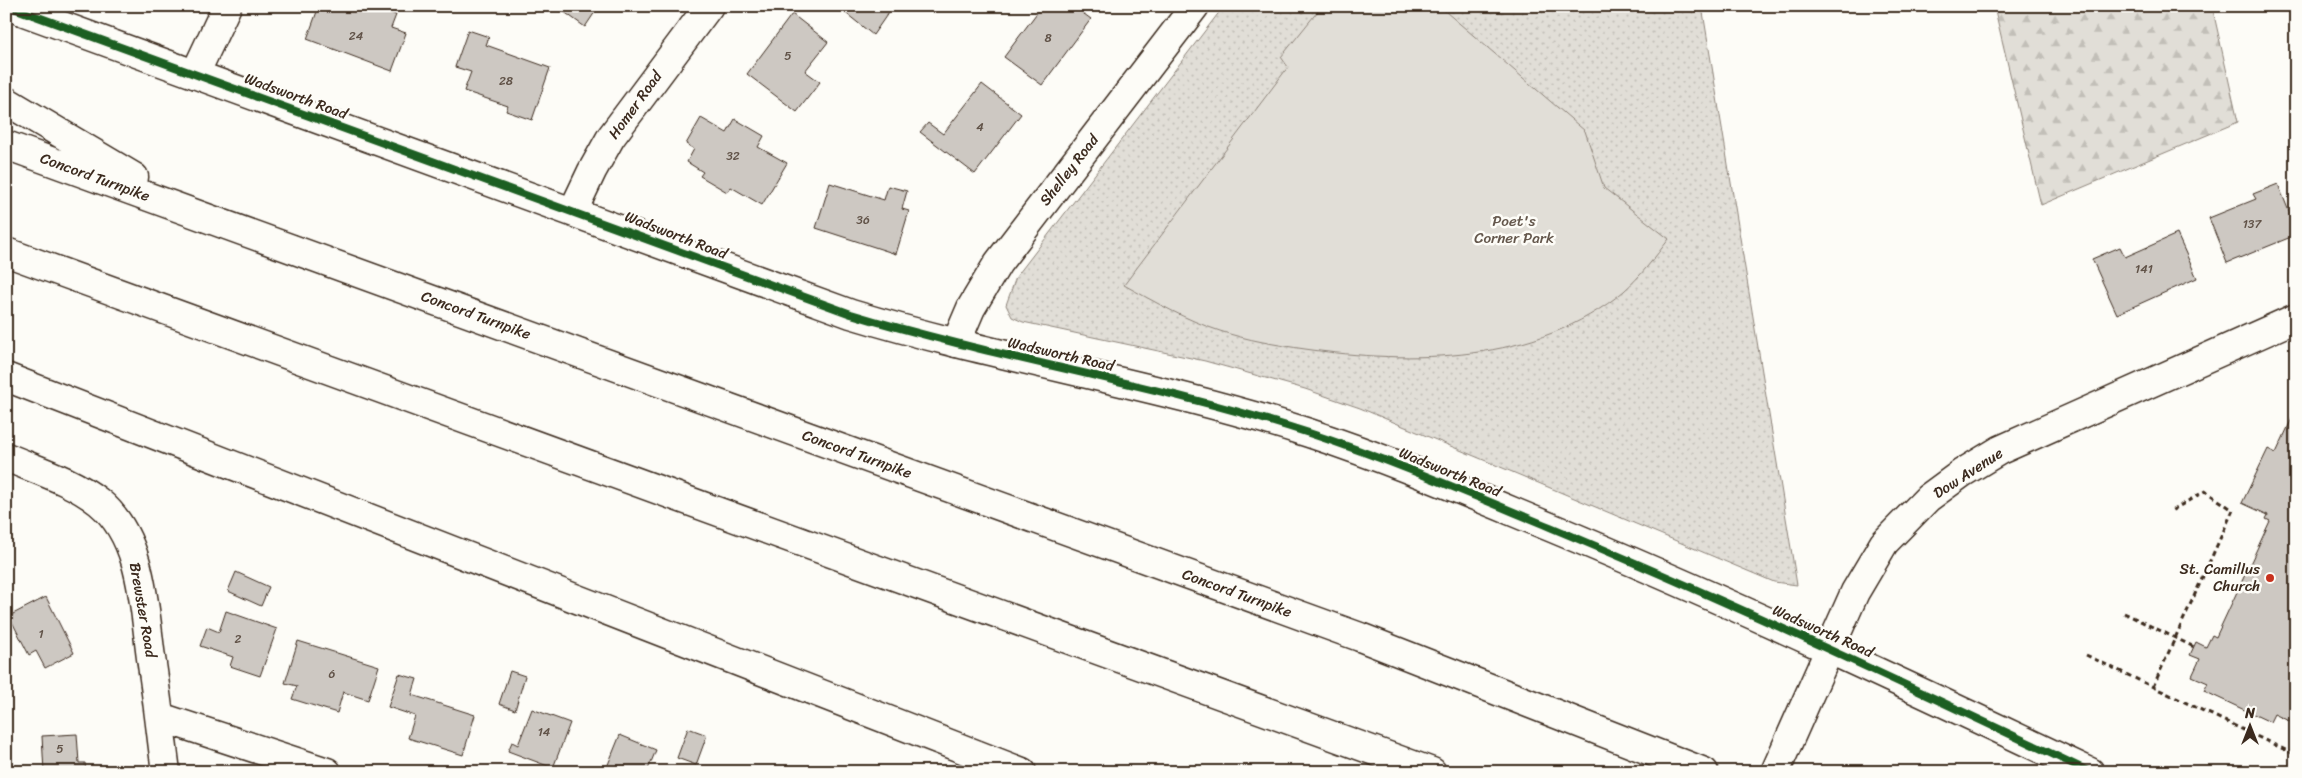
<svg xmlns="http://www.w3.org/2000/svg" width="2302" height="778" viewBox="0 0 2302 778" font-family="Sriracha,sans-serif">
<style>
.grass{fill:url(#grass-dots);stroke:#8e847a}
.forest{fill:url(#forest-firs);stroke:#8e847a}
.pitch{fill:#e1ded7;stroke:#8e847a}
.building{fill:#cdc8c2;stroke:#3b2a1e}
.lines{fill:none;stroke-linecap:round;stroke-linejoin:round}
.minor-casing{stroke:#3b2a1e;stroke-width:31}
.major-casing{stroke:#3b2a1e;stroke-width:31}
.highway-casing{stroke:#3b2a1e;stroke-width:31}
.path{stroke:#3b2a1e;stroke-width:3;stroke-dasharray:5 4;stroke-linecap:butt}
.minor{stroke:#fdfcf7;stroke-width:28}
.major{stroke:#fdfcf7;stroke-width:28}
.highway{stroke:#fdfcf7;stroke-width:28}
.cycleway-casing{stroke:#fdfcf7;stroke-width:11}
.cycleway{stroke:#1b5e20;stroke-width:8}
.poi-dot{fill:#c8321e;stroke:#fdfcf7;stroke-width:2}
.labels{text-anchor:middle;stroke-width:5;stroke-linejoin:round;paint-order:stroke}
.number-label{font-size:12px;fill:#605247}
.street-label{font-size:15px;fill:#3b2a1e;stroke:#fdfcf7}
.park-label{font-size:15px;fill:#64574c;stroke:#fdfcf7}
.poi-label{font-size:15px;fill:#3b2a1e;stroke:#fdfcf7;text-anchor:end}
</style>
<defs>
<pattern id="grass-dots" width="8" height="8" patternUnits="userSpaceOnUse" patternTransform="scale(1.25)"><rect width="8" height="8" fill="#e1ded7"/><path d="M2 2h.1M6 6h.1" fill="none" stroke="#c2bfb8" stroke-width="1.8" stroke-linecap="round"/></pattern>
<pattern id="forest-firs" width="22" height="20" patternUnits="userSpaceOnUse" patternTransform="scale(1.25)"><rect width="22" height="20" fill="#e1ded7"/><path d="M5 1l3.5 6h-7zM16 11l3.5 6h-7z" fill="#c2bfb8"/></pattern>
</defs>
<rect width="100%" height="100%" fill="#fdfcf7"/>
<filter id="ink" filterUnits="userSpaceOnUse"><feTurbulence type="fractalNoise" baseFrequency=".02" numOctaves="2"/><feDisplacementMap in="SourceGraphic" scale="10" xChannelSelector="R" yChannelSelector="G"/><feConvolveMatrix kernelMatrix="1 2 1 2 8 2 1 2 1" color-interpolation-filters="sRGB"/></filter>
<g filter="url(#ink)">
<path class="grass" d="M1224,6h478l95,579 -23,-3 -414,-174 -55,-19 -100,-28 -182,-39 -11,-5 -6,-12 10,-28z"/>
<path class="forest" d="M1994,6h218l26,116 -197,83z"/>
<path class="pitch" d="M1322,6h117l146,125 19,57 65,51c-14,18 -28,37 -45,52 -87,73 -213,73 -319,58 -28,-4 -58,-9 -85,-18 -34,-11 -65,-29 -96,-46l164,-218 -7,-10z"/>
<path class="building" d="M319,6h54l23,9 -5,13 15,5 -14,38 -85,-32z
M556,6h43l-14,21z
M837,6h56l-20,29z
M1042,6h31l18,13 -49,66 -38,-28z
M2290,6h6v6l-3,2z
M792,14l36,28 -23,29 15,11 -23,30 -50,-38z
M468,30l21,7 -3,8 64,23 -18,52 -26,-9 2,-5 -44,-15 7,-19 -16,-5z
M982,84l39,30 -46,60 -55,-42 8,-9 15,11z
M701,118l26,15 8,-14 29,17 -6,11 29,16 -25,42 -31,-18 -4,5 -27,-16 3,-4 -16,-10 7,-13 -8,-5z
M830,183l54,17 4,-14 19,5 -5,18 7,2 -13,43 -80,-26z
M2278,184l18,45v6l-69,28 -18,-45 47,-19 -3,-5z
M2177,234l20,44 -80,36 -25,-55 28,-12 5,10z
M2295,412l1,300 -5,10 -17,-8 -4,8 -66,-31 4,-8 -16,-7 8,-17 -10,-4 6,-13 10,5 6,-12 4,2 54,-116 -4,-2 2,-4 -26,-12 26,-54 8,4z
M236,572l33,15 -8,19 -33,-15z
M46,597l28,56 -29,15 -9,-17 -7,4 -20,-39z
M226,611l51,18 -17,47 -30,-10 3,-9 -33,-11 7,-19 12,5z
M298,641l81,25 -11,34 -25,-8 -6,21 -45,-14 5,-13 -12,-3z
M510,671l15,5 -10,34 -16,-6z
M399,674l18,5 -5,16 63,20 -12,40 -55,-17 7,-22 -27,-9z
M532,709l38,14 -17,45 -45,-17 4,-9 6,3z
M688,728l19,7 -11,30 -19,-7z
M77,734l2,29h6l1,9h-42l-2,-36z
M620,735l36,15 -9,22h-42z"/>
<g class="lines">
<defs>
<path id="minor" d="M195,74l32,-68
M573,211l19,-40 19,-34 98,-131
M956,343l15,-35 27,-45 197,-257
M6,457c31,13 67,24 93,45 44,36 45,105 52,156 6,38 10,76 15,114
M160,717l167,55
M1775,772l80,-180 29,-49 44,-45 34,-25 38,-23 296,-132"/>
<path id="major" d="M8,6l843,308c151,46 308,70 458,119 82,27 161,61 241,94 183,76 361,160 540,245
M6,377l1016,395"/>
<path id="highway" d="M6,101l128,76
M6,145l1354,492 344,135
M6,252l1426,520"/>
</defs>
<use href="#minor" class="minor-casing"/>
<use href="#major" class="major-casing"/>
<use href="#highway" class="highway-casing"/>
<path class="path" d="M2124,613l70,34
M2086,655l210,100
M2153,687l80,-177 -28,-19 -34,20"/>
<use href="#minor" class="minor"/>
<use href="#major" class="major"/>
<use href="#highway" class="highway"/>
<defs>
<path id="cycleway" d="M8,6l843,308c151,46 308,70 458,119 82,27 161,61 241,94 183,76 361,160 540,245"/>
</defs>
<use href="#cycleway" class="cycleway-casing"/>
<use href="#cycleway" class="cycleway"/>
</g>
</g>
<circle class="poi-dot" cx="2270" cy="578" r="5"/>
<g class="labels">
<g class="number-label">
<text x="356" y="40">24</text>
<text x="1048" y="42">8</text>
<text x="788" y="60">5</text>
<text x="506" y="85">28</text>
<text x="980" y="131">4</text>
<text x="733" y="160">32</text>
<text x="863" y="224">36</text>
<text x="2252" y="228">137</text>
<text x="2144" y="273">141</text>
<text x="41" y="638">1</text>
<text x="238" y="643">2</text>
<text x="332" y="678">6</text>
<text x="544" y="736">14</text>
<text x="60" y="753">5</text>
</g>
<g class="street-label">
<text transform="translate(296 96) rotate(20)" y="5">Wadsworth Road</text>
<text transform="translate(635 105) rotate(-54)" y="5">Homer Road</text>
<text transform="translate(1069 170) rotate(-52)" y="5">Shelley Road</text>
<text transform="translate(95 177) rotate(20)" y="5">Concord Turnpike</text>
<text transform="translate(676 235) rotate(21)" y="5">Wadsworth Road</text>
<text transform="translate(476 315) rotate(20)" y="5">Concord Turnpike</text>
<text transform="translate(1061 354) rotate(13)" y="5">Wadsworth Road</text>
<text transform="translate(857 454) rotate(20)" y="5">Concord Turnpike</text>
<text transform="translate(1450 472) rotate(22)" y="5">Wadsworth Road</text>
<text transform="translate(1968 473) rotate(-33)" y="5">Dow Avenue</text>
<text transform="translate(1237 593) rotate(20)" y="5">Concord Turnpike</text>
<text transform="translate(143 610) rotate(80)" y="5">Brewster Road</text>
<text transform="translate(1823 631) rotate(24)" y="5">Wadsworth Road</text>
</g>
<g class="park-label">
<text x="1514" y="226">Poet's<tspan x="1514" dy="17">Corner Park</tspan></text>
</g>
<g class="poi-label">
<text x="2260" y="574">St. Camillus<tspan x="2260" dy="17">Church</tspan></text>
</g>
</g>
<rect width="2302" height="778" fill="none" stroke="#fdfcf7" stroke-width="25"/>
<rect x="12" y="12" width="2277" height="753" fill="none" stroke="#3b2a1e" stroke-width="2" filter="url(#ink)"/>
<g transform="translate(2250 726)" stroke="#fdfcf7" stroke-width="4" paint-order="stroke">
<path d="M0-4L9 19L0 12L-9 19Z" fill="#3b2a1e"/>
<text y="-8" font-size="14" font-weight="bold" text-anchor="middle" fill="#3b2a1e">N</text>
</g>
</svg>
